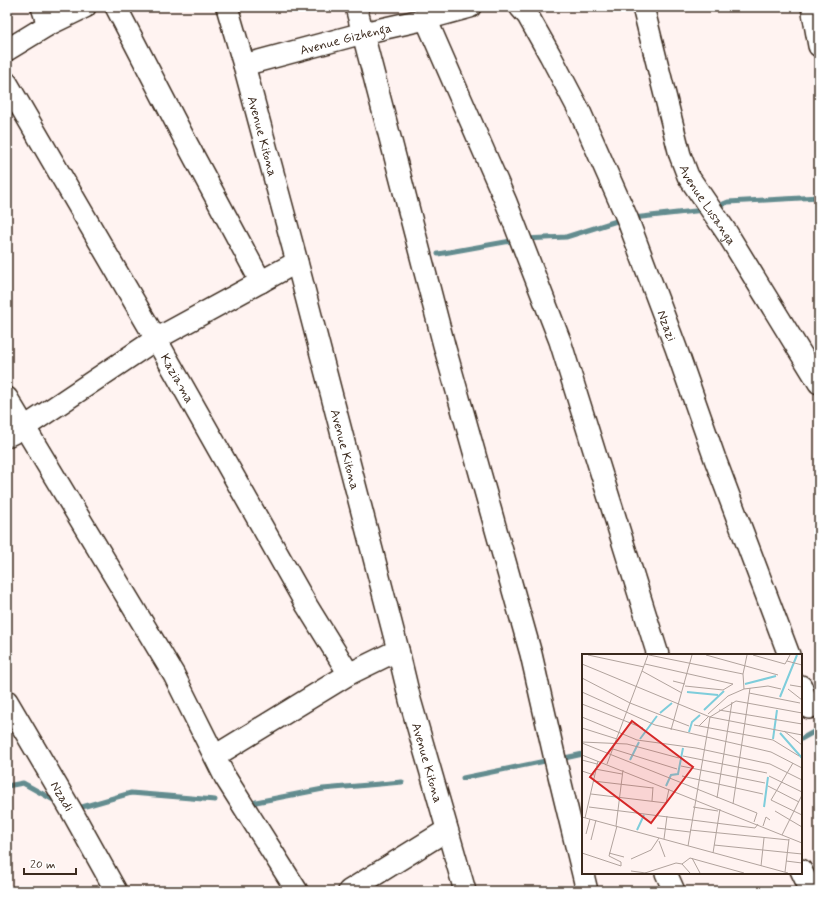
<svg xmlns="http://www.w3.org/2000/svg" width="826" height="898" viewBox="0 0 826 898" font-family="Mynerve,sans-serif">
<style>
.lines{fill:none;stroke-linecap:round;stroke-linejoin:round}
.stream{stroke:#638c8f;stroke-width:5}
.street-casing{stroke:#3b2a1e;stroke-width:24}
.street{stroke:#fff;stroke-width:21}
.labels{text-anchor:middle;stroke-width:3;stroke-linejoin:round;paint-order:stroke}
.street-label{font-size:13px;fill:#3b2a1e;stroke:#fff}
.inset-river{fill:none;stroke:#7ecddb;stroke-width:2}
.inset-road{fill:none;stroke:#b1a39d;stroke-width:1}
.view{fill:#d62828;fill-opacity:0.15;stroke:#d62828;stroke-width:2}
.inset-edge{fill:none;stroke:#3b2a1e;stroke-width:2}
</style>
<rect width="100%" height="100%" fill="#fff3f1"/>
<filter id="ink" filterUnits="userSpaceOnUse"><feTurbulence type="fractalNoise" baseFrequency=".025" numOctaves="2"/><feDisplacementMap in="SourceGraphic" scale="8" xChannelSelector="R" yChannelSelector="G"/><feConvolveMatrix kernelMatrix="1 2 1 2 8 2 1 2 1" color-interpolation-filters="sRGB"/></filter>
<g filter="url(#ink)">
<g class="lines">
<path class="stream" d="M716,207l12,-5 91,-5
M633,218l71,-8
M525,239l41,-2 57,-18
M438,254l78,-14
M801,739l18,-10
M560,759l23,-5
M463,778l87,-18
M7,786l16,-3 36,20
M256,802l67,-13 79,-7
M75,809l56,-16 84,7"/>
<defs>
<g id="street">
<path d="M42,7l6,18"/>
<path d="M116,7l69,133 76,142"/>
<path id="s1" d="M227,7l17,58 53,197 101,388 12,50 55,191"/>
<path d="M356,7l88,338 87,309 24,105 32,132"/>
<path id="s2" d="M520,7l8,9 22,39 30,57 47,106 49,130 39,111 74,196"/>
<path id="s3" d="M643,7l37,148 8,21 39,57 92,150"/>
<path d="M812,7l7,39"/>
<path d="M426,19l80,183 54,139 98,314"/>
<path d="M7,50l41,-25 37,-18"/>
<path id="s4" d="M244,65l119,-32 63,-14 44,-12"/>
<path id="s5" d="M7,83l149,256 151,267 42,68"/>
<path d="M7,398l167,277 51,102 72,114"/>
<path d="M7,436l18,-9 131,-88 141,-77"/>
<path d="M801,686l8,22"/>
<path id="s6" d="M7,701l64,109 45,81"/>
<path d="M215,756l134,-82 49,-24"/>
<path d="M801,870l10,21"/>
<path d="M666,873l8,18"/>
<path d="M349,891l98,-61"/>
</g>
</defs>
<use href="#street" class="street-casing"/>
<use href="#street" class="street"/>
</g>
</g>
<g class="labels">
<g class="street-label">
<text dy="5" stroke="none"><textPath href="#s4" startOffset="105">Avenue Gizhenga</textPath></text>
<text dy="5" stroke="none"><textPath href="#s1" startOffset="134">Avenue Kitona</textPath></text>
<text dy="5" stroke="none"><textPath href="#s3" startOffset="210">Avenue Lusanga</textPath></text>
<text dy="5" stroke="none"><textPath href="#s2" startOffset="352">Nzazi</textPath></text>
<text dy="5" stroke="none"><textPath href="#s5" startOffset="341">Kaziama</textPath></text>
<text dy="5" stroke="none"><textPath href="#s1" startOffset="458">Avenue Kitona</textPath></text>
<text dy="5" stroke="none"><textPath href="#s1" startOffset="782">Avenue Kitona</textPath></text>
<text dy="5" stroke="none"><textPath href="#s6" startOffset="110">Nzadi</textPath></text>
</g>
</g>
<g transform="translate(582 654)">
<rect width="220" height="220" fill="#fff3f1"/>
<path class="inset-river" d="M163,30l31,-8M105,38l31,3M198,43l17,-42M122,56l20,-19M78,59l12,-10M107,78l3,-10 8,-7M198,79l22,25M58,85l17,-23M191,85l4,-29M48,106l9,-18M84,132l5,-11 7,-1 5,-26M182,153l4,-30M55,176l7,-15"/>
<path class="inset-road" d="M6,1l56,12M67,1l94,19M124,1l72,20M171,1l32,9 5,-9M205,7l15,4M0,10l128,53 92,18M63,10l88,20M60,17l40,22M0,24l48,25 59,23M91,27l12,3M208,31l12,2M103,32l38,4 10,-6M162,35l-1,-15 4,-19M206,35l14,11M0,38l73,33 116,27 31,16M167,39l51,10M0,50l61,24M137,56l83,14M126,60l20,-18 16,-7 24,-3 13,3M0,63l55,23 59,8 74,16 32,16M112,71l79,15 26,16M117,72l10,-10M0,74l35,11M89,76l21,-75M202,77l18,14M0,88l45,2 52,14M0,89l175,70 -3,9M31,95l64,20M0,101l220,88M101,102l84,17M0,106l15,4M211,109l-22,37 31,15M25,110l41,-109M99,112l84,17M13,115l27,5M0,117l12,4M100,122l81,18M187,122l33,16M11,127l60,7M186,132l31,16M9,140l75,9 3,-14M135,144l15,-96M70,147l1,-14M151,150l17,-116M7,153l166,21 3,-4M111,153l25,4M193,157l27,16M0,163l206,56M3,164l13,-57M34,172l7,-56M181,172l3,-9 4,3M75,174l33,4M108,176l99,10M4,180l4,-15M200,181l20,-40M82,185l3,-23M9,186l5,-20M77,187l6,16M132,191l88,9M106,192l22,-129 26,-16 66,12M0,199l39,13v-4l-12,-6 8,-30M27,199l15,4M131,199l7,-44M110,204l8,15M49,205l20,-9 8,-12M204,207l16,2M100,210l8,9M179,212l3,-28M49,217l15,2M203,218l4,-33M63,219l31,-10 6,1 8,-6 54,15"/>
<path class="view" d="M50,67l61,46 -42,56 -61,-46z"/>
<rect width="220" height="220" class="inset-edge"/>
</g>
<rect width="826" height="898" fill="none" stroke="#fff" stroke-width="24"/>
<rect x="12" y="12" width="802" height="874" fill="none" stroke="#3b2a1e" stroke-width="1.5" filter="url(#ink)"/>
<path d="M24 868v6h52v-6" fill="none" stroke="#3b2a1e" stroke-width="2"/>
<text x="30" y="868" font-size="12" fill="#3b2a1e" stroke="#ffffff" stroke-width="3" paint-order="stroke">20 m</text>
</svg>
